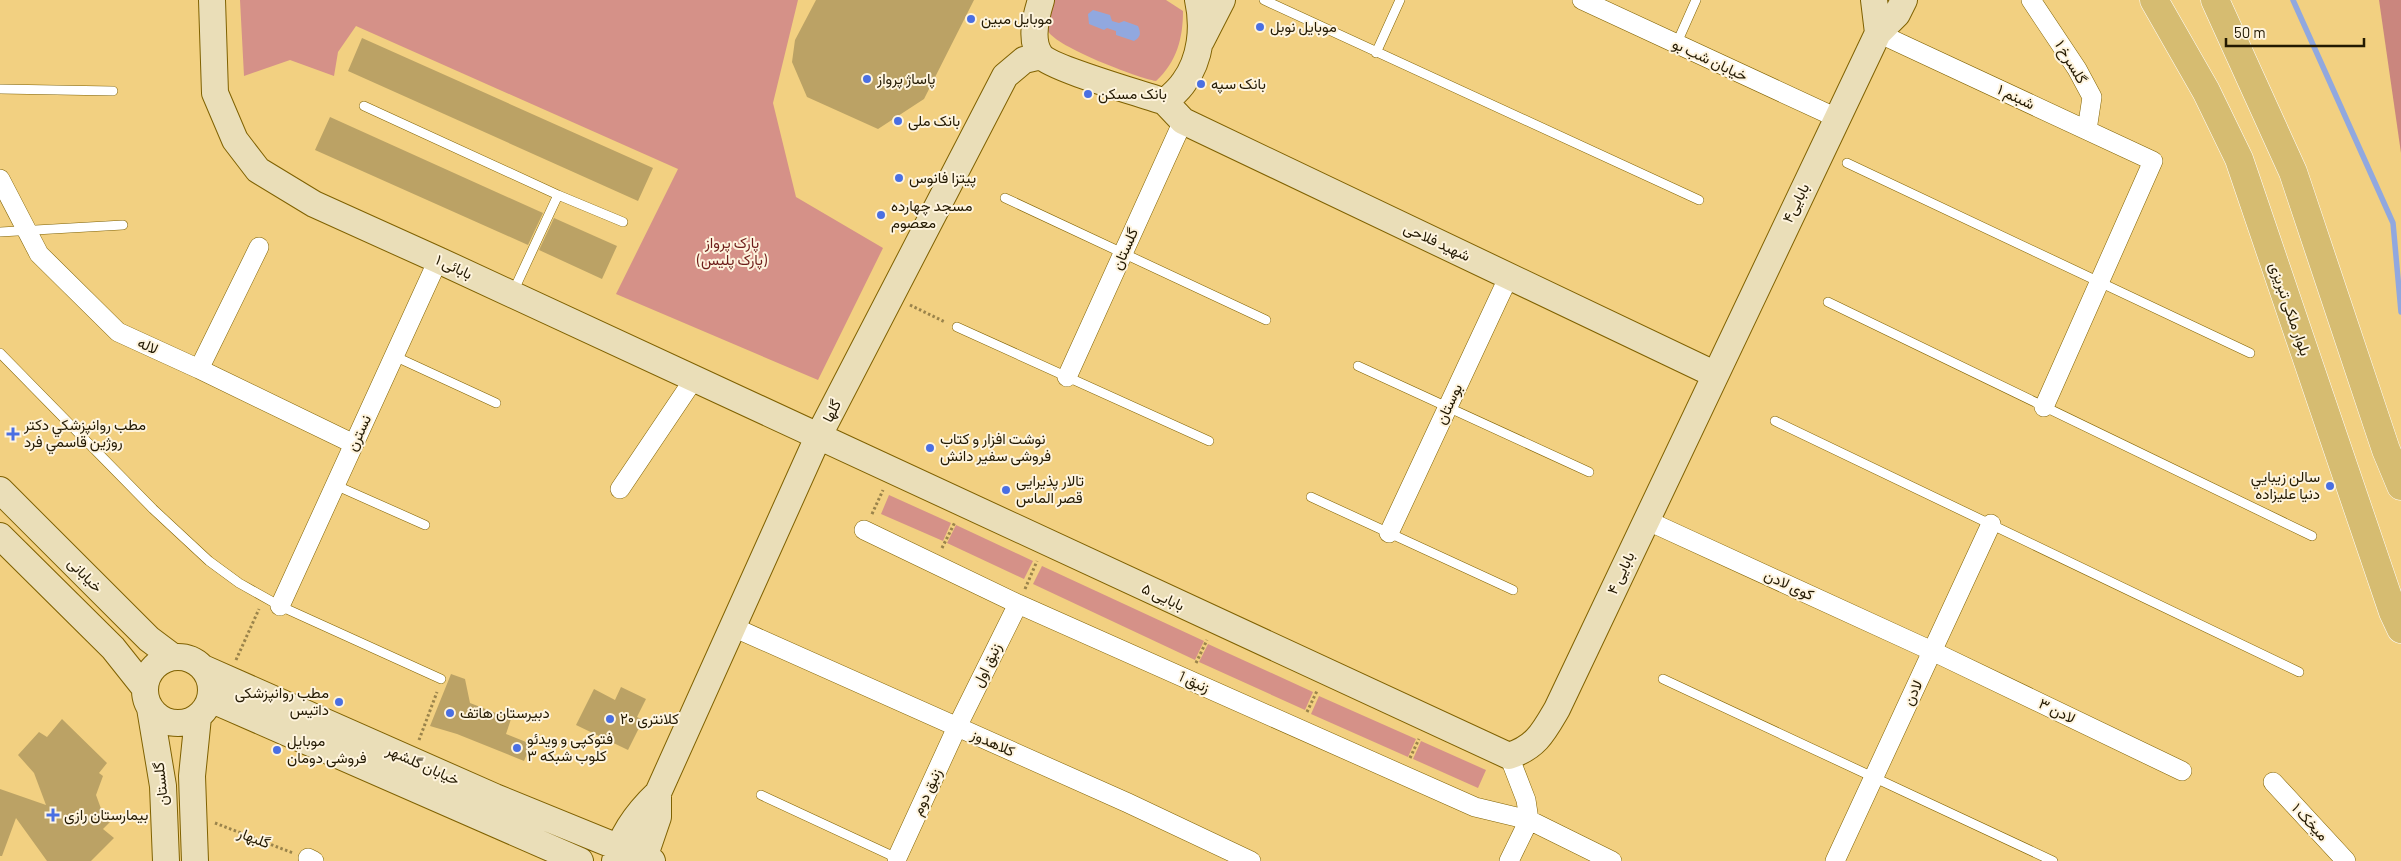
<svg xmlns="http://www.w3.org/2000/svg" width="2401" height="861" viewBox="0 0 2401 861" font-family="Barlow,Vazirmatn,sans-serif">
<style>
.green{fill:#d59188}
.forest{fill:#ca867e}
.water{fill:#91a8df}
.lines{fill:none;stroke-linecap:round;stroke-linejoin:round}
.stream{stroke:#91a8df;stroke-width:5.5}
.building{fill:#bba265}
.lane-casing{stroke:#7f6100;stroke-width:10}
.street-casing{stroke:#7f6100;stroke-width:20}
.secondary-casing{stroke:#7f6100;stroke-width:28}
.primary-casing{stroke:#fff;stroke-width:29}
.path{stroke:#9a834b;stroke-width:3;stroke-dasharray:2.5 2.5;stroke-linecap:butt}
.lane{stroke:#fff;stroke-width:9}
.street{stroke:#fff;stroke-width:19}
.secondary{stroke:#eadeb8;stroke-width:26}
.primary{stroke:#d6bc71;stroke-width:28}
.poi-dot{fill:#4a6fe2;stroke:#fef4de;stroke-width:2}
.labels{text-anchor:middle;stroke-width:4;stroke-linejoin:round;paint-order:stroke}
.poi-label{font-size:15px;fill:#231902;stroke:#fef4de;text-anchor:start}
.street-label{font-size:15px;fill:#231902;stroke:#fef4de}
.park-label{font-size:15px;fill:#6d1c18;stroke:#fef4de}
</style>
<rect width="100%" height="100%" fill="#f2d081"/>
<path class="green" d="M240,0h558l-25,103 23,94 87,51 -65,132 -202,-86 62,-125 -322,-143 -18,26 -4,24 -44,-16 -46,16z
M1050,0h116l17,11c0,27 -6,51 -27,70 -18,-3 -100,-34 -108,-50 -4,-9 1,-22 2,-31z
M889,495l62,28 -8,18 -62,-27z
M956,525l77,36 -9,18 -77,-36z
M1042,566l162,75 -9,19 -162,-76z
M1208,644l105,48 -8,18 -106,-48z
M1319,696l97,43 -8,18 -97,-43z
M1421,741l65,29 -8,18 -65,-29z"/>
<path class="forest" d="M2379,0h22v153z"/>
<path class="water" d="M1093,10l17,5 2,6 7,2 5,-2 14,5c3,7 3,11 -4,15l-18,-6v-4l-9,-3 -3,2 -15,-6 -1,-10z"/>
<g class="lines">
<path class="stream" d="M2293,0l100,223 8,89"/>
</g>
<path class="building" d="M816,0h158l-50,99 -46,30 -71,-32 -15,-35 3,-22z
M362,38l291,130 -15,33 -290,-130z
M330,117l213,96 -15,32 -213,-95z
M554,218l63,28 -15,33 -63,-29z
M451,674l14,5 5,24 41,16 -5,15 25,10 -7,17 -67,-27 -27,-8z
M621,687l25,12 -9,18 6,3 -15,30 -52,-25 18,-36 21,11z
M62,719l45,44 -8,10 4,3 -7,19 7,19 8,7 -8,8 11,9 -23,23h-44l-31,-43 -14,38h-2v-67l46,16 -12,-32 -16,-18 21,-23 8,5z"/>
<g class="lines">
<defs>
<path id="lane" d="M1264,0l435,200
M1676,45l20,-45
M1376,53l24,-53
M0,89l113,2
M364,106l194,89 65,27
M1847,163l403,190
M1005,198l261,122
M0,232l123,-7
M513,292l45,-97
M1828,302l484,234
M957,327l252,114
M0,353l153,156 56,52 30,22 41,23 161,73
M394,356l102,47
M1358,366l231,106
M1775,421l524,251
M335,485l90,40
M1311,497l202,93
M1663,679l390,182
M761,795l138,64"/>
<path id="street" d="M1582,0l255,118
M2031,0l46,69 15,28 -5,33
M1878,33l275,128 -109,246
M0,179l39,75 79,78 81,37 155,75
M199,369l60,-122
M1067,377l116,-256
M620,489l74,-110
M1646,520l286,131 250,120
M864,530l154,74 457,203 54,13 83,41
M1389,533l120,-257
M280,606l158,-346
M733,627l395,176 123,58
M1509,756l17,44 3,20 -20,41
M2273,782l73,79
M308,858l6,3
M897,858l60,-131 61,-123
M1835,861l156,-337"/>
<path id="secondary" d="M212,0l3,93 20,47 23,30 56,34 124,56 1071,496c27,-9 34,-23 48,-47l321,-676 19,-19 7,-14
M1041,0c-5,16 -12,41 0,56 12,13 102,38 124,46 6,-6 14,-12 19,-20 17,-23 20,-55 14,-82
M1874,0l4,33
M1201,41l21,-41
M1165,102l18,19 531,253
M0,490l149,149 24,18
M0,536l113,112 31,39
M145 690a33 33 0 1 1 66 0a33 33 0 1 1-66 0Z
M203,668l292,129 157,64
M210,699l370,162
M150,708l13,78 3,75
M195,861l-3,-85 6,-59
M615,861c6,-26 24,-50 43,-68l160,-356 187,-361 19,-16 17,-4
M643,861l15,-44v-24"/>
<path id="primary" d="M2154,0l52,91 33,68 154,453 8,17
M2215,0l78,172 93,278 15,36"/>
</defs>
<use href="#lane" class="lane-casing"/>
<use href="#street" class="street-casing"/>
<use href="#secondary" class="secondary-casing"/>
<use href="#primary" class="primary-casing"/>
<path class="path" d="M910,305l35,17
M872,514l11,-24
M942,548l13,-26
M1025,589l12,-28
M236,660l23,-51
M1196,663l11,-23
M1307,712l10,-21
M419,740l18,-48
M1410,758l9,-19
M215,823l78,30"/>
<use href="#lane" class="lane"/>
<use href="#street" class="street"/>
<use href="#secondary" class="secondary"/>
<use href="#primary" class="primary"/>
</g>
<g class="poi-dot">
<circle cx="971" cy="19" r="5"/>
<circle cx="1260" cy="27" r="5"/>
<circle cx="867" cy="79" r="5"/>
<circle cx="1201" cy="84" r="5"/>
<circle cx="1088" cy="94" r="5"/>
<circle cx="898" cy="121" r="5"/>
<circle cx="899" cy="178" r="5"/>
<circle cx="881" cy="215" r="5"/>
<path d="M10.5 426.5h5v5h5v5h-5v5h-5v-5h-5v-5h5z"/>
<circle cx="930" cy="448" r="5"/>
<circle cx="2330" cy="486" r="5"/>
<circle cx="1006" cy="490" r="5"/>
<circle cx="339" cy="702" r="5"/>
<circle cx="450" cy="713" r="5"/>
<circle cx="610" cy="719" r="5"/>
<circle cx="517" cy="748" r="5"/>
<circle cx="277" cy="750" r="5"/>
<path d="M50.5 807.5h5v5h5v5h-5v5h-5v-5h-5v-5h5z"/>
</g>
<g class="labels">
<g class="poi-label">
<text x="981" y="24">موبایل مبین</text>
<text x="1270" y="32">موبایل نوبل</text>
<text x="877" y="84">پاساژ پرواز</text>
<text x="1211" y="89">بانک سپه</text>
<text x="1098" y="99">بانک مسکن</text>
<text x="908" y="126">بانک ملی</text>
<text x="909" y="183">پیتزا فانوس</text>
<text x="891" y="211">مسجد چهارده<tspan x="891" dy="17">معصوم</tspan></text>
<text x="24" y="430">مطب روانپزشكي دكتر<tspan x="24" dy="17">روژين قاسمي فرد</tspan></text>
<text x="940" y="444">نوشت افزار و کتاب<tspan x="940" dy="17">فروشی سفیر دانش</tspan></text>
<text x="2320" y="482" text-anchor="end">سالن زيبايي<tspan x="2320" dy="17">دنيا عليزاده</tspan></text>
<text x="1016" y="486">تالار پذیرایی<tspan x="1016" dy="17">قصر الماس</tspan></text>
<text x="329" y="698" text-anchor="end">مطب روانپزشکی<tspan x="329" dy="17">داتیس</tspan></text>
<text x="460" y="718">دبیرستان هاتف</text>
<text x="620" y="724">کلانتری ۲۰</text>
<text x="527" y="744">فتوکپی و ویدئو<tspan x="527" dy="17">کلوب شبکه ۳</tspan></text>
<text x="287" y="746">موبایل<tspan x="287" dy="17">فروشی دومان</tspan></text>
<text x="64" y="820">بیمارستان رازی</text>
</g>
<g class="street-label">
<text transform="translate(1710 60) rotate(25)" y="5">خیابان شب بو</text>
<text transform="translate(2071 62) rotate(59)" y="5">گلسرخ ۱</text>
<text transform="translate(2016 97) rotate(25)" y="5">شبنم ۱</text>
<text transform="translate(1796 203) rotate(-64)" y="5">بابایی۴</text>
<text transform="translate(1437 242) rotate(25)" y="5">شهید فلاحی</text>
<text transform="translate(1125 249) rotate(-66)" y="5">گلستان</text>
<text transform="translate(454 267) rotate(25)" y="5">بابائی ۱</text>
<text transform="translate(2290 309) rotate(71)" y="5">بلوار ملکى تبریزى</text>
<text transform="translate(148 346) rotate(24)" y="5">لاله</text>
<text transform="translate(1449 404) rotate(-65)" y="5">بوستان</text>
<text transform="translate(832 411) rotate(-63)" y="5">گلها</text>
<text transform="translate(359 433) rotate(-65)" y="5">نسترن</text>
<text transform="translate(1621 573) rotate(-65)" y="5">بابایی ۴</text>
<text transform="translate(85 575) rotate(45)" y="5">خیابانی</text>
<text transform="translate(1789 585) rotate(25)" y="5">کوی لادن</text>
<text transform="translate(1163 597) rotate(25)" y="5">۵ بابایی</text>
<text transform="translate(987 665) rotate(-64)" y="5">زنبق اول</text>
<text transform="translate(1194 682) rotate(24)" y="5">زنبق 1</text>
<text transform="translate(1913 693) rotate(-65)" y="5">لادن</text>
<text transform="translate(2057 711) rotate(26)" y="5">لادن ۳</text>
<text transform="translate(993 743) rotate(24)" y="5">کلاهدوز</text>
<text transform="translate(423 765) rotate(24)" y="5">خیابان گلشهر</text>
<text transform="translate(161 784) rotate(-96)" y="5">گلستان</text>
<text transform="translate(927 792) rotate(-65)" y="5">زنبق دوم</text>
<text transform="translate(2310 822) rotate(47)" y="5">میخک ۱</text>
<text transform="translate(254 838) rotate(21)" y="5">گلبهار</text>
</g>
<g class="park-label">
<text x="732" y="248">پارک پرواز<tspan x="732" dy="17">(پارک پلیس)</tspan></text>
</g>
</g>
<path d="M2226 38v8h138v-8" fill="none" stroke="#231902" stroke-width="2.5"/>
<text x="2234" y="38" font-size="15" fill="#231902" stroke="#fef4de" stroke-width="4" paint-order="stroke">50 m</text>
</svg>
